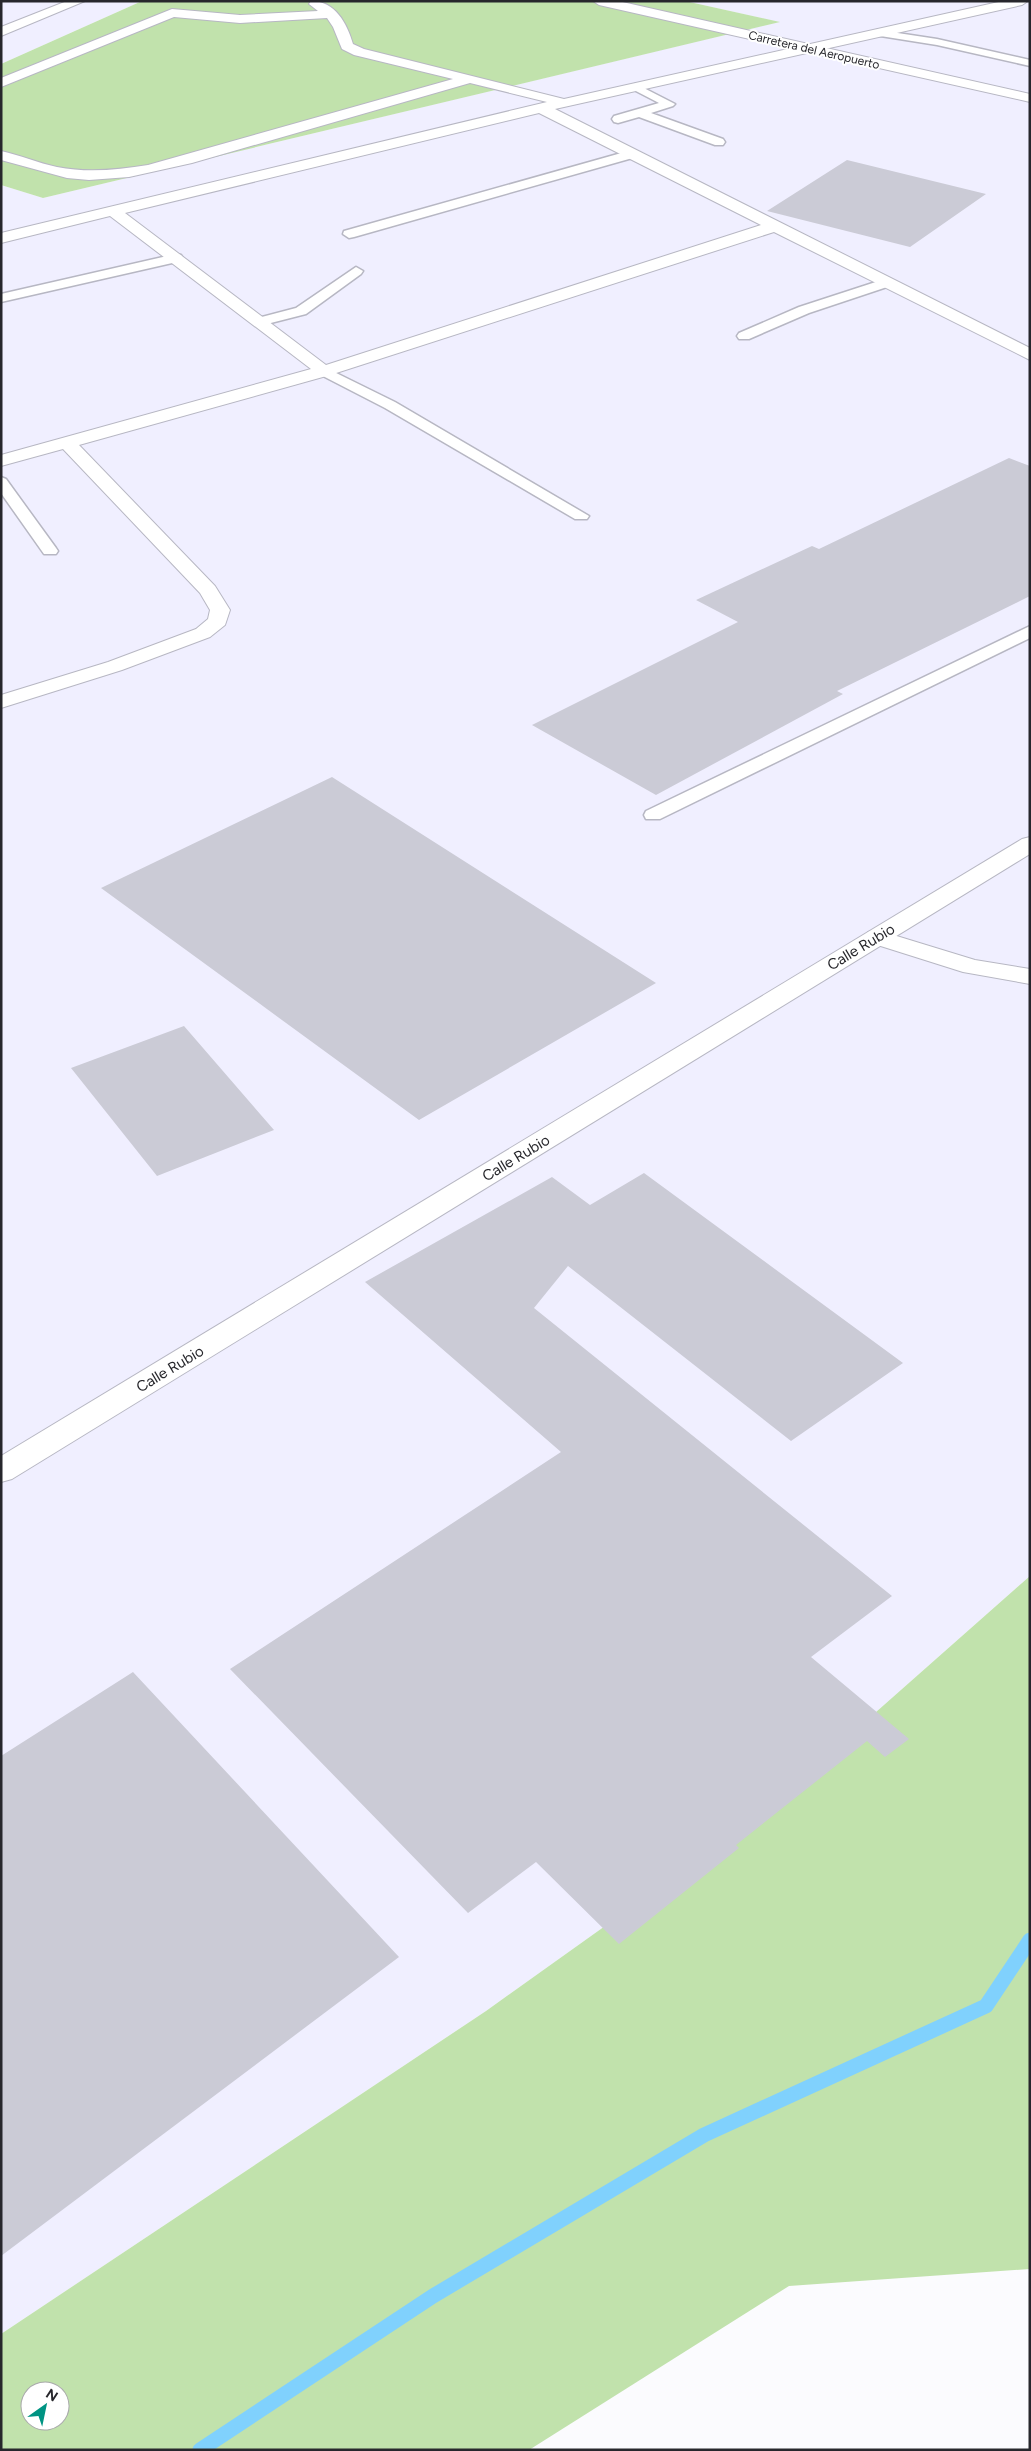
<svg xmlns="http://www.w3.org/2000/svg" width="1031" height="2451" viewBox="0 0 1031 2451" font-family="Figtree,sans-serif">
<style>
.built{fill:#f0efff}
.green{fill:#c1e2ac;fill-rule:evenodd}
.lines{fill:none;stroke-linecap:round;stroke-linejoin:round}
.stream{stroke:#80d1fd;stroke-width:15}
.building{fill:#cbcbd6}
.service-casing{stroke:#b7b7c3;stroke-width:3}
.minor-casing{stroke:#b7b7c3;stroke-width:2}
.tertiary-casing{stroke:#b7b7c3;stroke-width:2}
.primary-casing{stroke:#b7b7c3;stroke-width:2}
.service{fill:#fff;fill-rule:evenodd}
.minor{fill:#fff;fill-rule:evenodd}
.tertiary{fill:#fff;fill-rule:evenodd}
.primary{fill:#fff;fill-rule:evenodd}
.labels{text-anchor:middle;stroke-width:4;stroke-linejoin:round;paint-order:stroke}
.far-street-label{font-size:12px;fill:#27272c;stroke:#fff}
.street-label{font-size:15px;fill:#27272c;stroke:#fff}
</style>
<rect width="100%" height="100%" fill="#fbfbfe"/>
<path class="built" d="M1,1h141l-141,63z
M685,1h345v1575l-275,243 -269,192 -485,323v-2149l42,13 736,-176z"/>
<path class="green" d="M142,1h543l95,21 -737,176 -42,-13v-121z
M1030,1576v693l-241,17 -260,164h-528v-116l485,-323 269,-192zM30,2391h30v30h-30z"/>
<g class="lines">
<path class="stream" d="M200,2450l233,-154 271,-161 282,-129 44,-66"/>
</g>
<path class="building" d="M847,160l139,34 -76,53 -143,-36z
M1009,458l21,8v130l-193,95 6,3 -187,101 -124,-70 206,-103 -42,-22 116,-54 7,3z
M332,777l324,206 -237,137 -318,-232z
M184,1026l90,104 -117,46 -86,-108z
M644,1173l259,190 -112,78 -223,-175 -34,42 358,288 -81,61 98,82 -24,18 -18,-16 -131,104 3,3 -120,96 -83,-82 -68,51 -238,-244 331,-217 -196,-170 187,-105 38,28z
M133,1672l266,285 -398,299v-500z"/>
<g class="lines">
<defs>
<path id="service" d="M878,30l59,9 93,21v6l-93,-21 -63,-10v-4z
M636,84l39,20 -2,2 -22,7 72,26 2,3 -2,3h-8l-76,-28 -21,6 -4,-1 -2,-3 2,-3 45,-13 -27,-14v-4z
M632,150l4,1 2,3 -2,3 -282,80 -5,1 -6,-4 1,-3z
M176,254l5,1 2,3 -2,3 -180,41v-8z
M356,267l7,4 -2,3 -55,40 -47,12 -7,-4 2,-3 42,-11z
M885,279l5,1 2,3 -2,3 -81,27 -60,26h-10l-2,-3 2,-3 60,-26z
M324,367l71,35 194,114 -2,3h-12l-190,-111 -66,-34 -2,-3z
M1,477l5,2 50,69 2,3 -2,3h-12l-43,-61z
M1030,626v12l-370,181h-14l-2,-4 2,-4z"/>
<path id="minor" d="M67,1h18l-84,35v-9z
M311,1c24,0 36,22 42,43l11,5 200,50 439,-98h25l-6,4 -467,104 475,239v12l-256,-128 -444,143 -251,70 136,141 15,24 -5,15 -15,12 -88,33 -121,38v-13l107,-33 88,-33 12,-10 2,-9 -10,-17 -137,-144 -62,17v-11l310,-86 -201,-153 -109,27v-10l546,-131 -77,-19 -278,80 -63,14 -40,3 -22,-2 -66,-18v-9c19,4 37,12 56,16 30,6 61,3 91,-2l305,-86 -99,-24 -12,-6 -9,-22 -6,-9 -87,5 -66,-6 -173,70v-9l171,-69 68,6 78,-4 -9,-7zM539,113l222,112 -435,140 -201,-152z
M877,930l98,30 55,9v15l-67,-12 -95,-30 -3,-5 3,-5z"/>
<path id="tertiary" d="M1030,837v17l-1018,625 -11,3v-26l1021,-617z"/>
<path id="primary" d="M593,1h25l412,93v8l-431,-97z"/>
</defs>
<use href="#service" class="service-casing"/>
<use href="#minor" class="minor-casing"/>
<use href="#tertiary" class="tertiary-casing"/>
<use href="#primary" class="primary-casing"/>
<use href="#service" class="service"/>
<use href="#minor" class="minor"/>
<use href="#tertiary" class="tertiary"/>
<use href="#primary" class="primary"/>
</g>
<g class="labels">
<g class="far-street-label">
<text transform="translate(814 50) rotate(13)" y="4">Carretera del Aeropuerto</text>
</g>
<g class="street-label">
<text transform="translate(861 947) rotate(-31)" y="5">Calle Rubio</text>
<text transform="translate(516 1158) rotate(-31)" y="5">Calle Rubio</text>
<text transform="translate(170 1369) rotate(-31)" y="5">Calle Rubio</text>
</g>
</g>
<rect width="1031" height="2451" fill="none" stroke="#27272c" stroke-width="5"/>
<g transform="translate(45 2406) rotate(33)"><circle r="24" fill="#ffffff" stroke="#a9a9ab"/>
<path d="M0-4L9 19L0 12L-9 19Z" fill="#009483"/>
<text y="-8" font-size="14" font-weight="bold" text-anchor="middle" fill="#27272c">N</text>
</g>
</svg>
